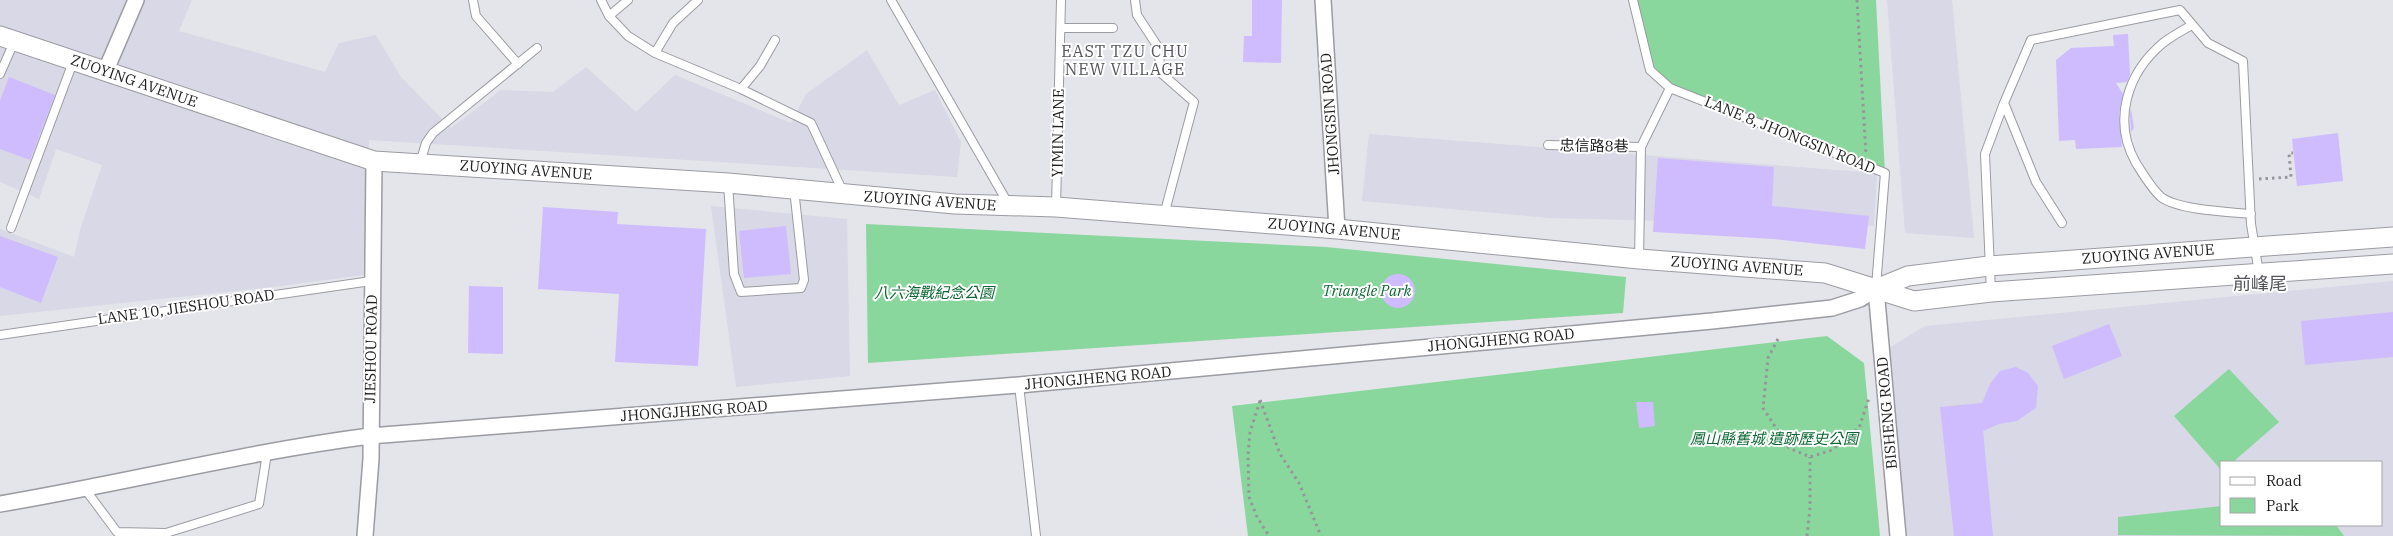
<svg xmlns="http://www.w3.org/2000/svg" width="2393" height="536" viewBox="0 0 2393 536" font-family="'IBM Plex Serif','Noto Sans TC',serif">
<style>
.built{fill:#d8d8e6;fill-rule:evenodd}
.green{fill:#89d79d}
.building{fill:#cebcfe}
.lines{fill:none;stroke-linecap:round;stroke-linejoin:round}
.service-casing{stroke:#9b9ba2;stroke-width:10}
.minor-casing{stroke:#9b9ba2;stroke-width:18}
.tertiary-casing{stroke:#9b9ba2;stroke-width:21}
.path{stroke:#95959a;stroke-width:3;stroke-dasharray:2.5 4;stroke-linecap:butt}
.service{stroke:#fff;stroke-width:8}
.minor{stroke:#fff;stroke-width:15}
.tertiary{stroke:#fff;stroke-width:19}
.labels{text-anchor:middle;stroke-width:4;stroke-linejoin:round;paint-order:stroke}
.street-label{font-size:15px;fill:#1d1d1f;stroke:#fff}
.park-label{font-size:15px;font-style:italic;fill:#0d6934;stroke:#fff}
.neighbourhood-label{font-size:16px;letter-spacing:1px;fill:#55565b;stroke:#fff}
.quarter-label{font-size:18px;fill:#55565b;stroke:#fff}
</style>
<rect width="100%" height="100%" fill="#e4e4eb"/>
<path class="built" d="M0,0h192l-13,31 146,41 14,-29 37,-8 25,42 50,51 50,-38 52,2 33,-25 50,45 39,-37 116,48 15,-29 61,-44 32,55 36,-15 26,52 -4,35 -588,-37 -6,135 -82,11 -281,30v-87l74,28 6,-27 22,-65 -46,-16 -17,50 -39,-17z
M1887,0h65l22,238 -69,-5z
M1369,134l508,39 -3,53 -324,-8 -188,-17z
M711,206l136,13 3,157 -114,11z
M2393,281v255h-486l-18,-188 36,-22zM2222,462h160v63h-160z"/>
<path class="green" d="M1633,0h243l9,173 -215,-85 -20,-18z
M866,224l460,23 300,30 -3,36 -755,50z
M1827,336l37,27 16,173h-632l-16,-130z
M2229,369l50,53 -46,40h-11v9l-48,-55z
M2222,506v19h114l8,11 -226,-1v-18z"/>
<path class="building" d="M1252,0h30l-1,63 -38,-1 1,-26h8z
M2128,34l2,41 -3,7 -11,1 7,11 -4,20 3,33 -46,2 -1,-9 -16,1 -3,-81 15,-12 43,-2 -1,-11z
M9,77l46,18 -25,65 -30,-11v-48z
M2131,108l3,20 -3,4 -1,-17z
M2338,133l5,48 -46,5 -5,-47z
M1658,158l116,9 -2,39 97,10 -4,33 -91,-10 -121,-7z
M543,207l75,5 -1,12 89,5 -8,137 -83,-4 4,-68 -81,-5z
M786,226l5,48 -47,4 -5,-47z
M0,236l58,21 -17,46 -41,-16z
M1381 291a17 17 0 1 1 34 0a17 17 0 1 1-34 0Z
M469,286l34,1v67l-35,-1z
M2393,312v45l-88,8 -4,-44z
M2109,324l13,32 -58,23 -12,-33z
M2016,367l12,6 10,13 -2,22 -19,13 -18,3 -16,7 10,105h-39l-14,-129 42,-4 8,-19 10,-13z
M1636,402h17l2,24 -16,2z"/>
<g class="lines">
<defs>
<path id="service" d="M473,0l3,16 42,48
M601,0l8,16 19,20 27,17 86,36 70,34 32,69
M891,0l118,205
M1135,0l2,15 21,32 3,26 33,29 -30,113
M1633,0l17,70 20,18 -29,59 -2,112
M609,16l19,-16
M2192,25c-9,5 -20,11 -29,18 -36,30 -51,78 -27,120 7,11 15,25 25,34 17,13 68,15 90,17
M1061,28h52
M655,53l18,-30 25,-23
M0,74l14,-32
M1670,88l215,85 -9,114
M741,89l19,-23 15,-26
M1548,145l93,2
M420,163l6,-20 7,-10 104,-85
M728,183l6,91 7,18 60,-4 3,-8 -10,-91
M1056,207l5,-207
M2062,223l-26,-41 -32,-79 27,-63 149,-30 28,33 35,18 8,163 8,49
M11,228l62,-166
M1991,292l-6,-138 19,-51
M0,335l371,-54
M1019,385l17,151
M85,489l32,43 49,1 93,-29 8,-51"/>
<path id="minor" d="M1323,0l14,229
M106,70l30,-70
M0,504c124,-21 246,-52 370,-68l649,-51 693,-64 120,-13 28,-9 16,-10 22,247
M365,536l6,-77 3,-298"/>
<path id="tertiary" d="M0,36l374,125 354,22 227,21 101,3 281,22 302,30 186,14 89,28 77,-9 402,-28
M1876,289l32,-13 81,-10 404,-29"/>
</defs>
<use href="#service" class="service-casing"/>
<use href="#minor" class="minor-casing"/>
<use href="#tertiary" class="tertiary-casing"/>
<path class="path" d="M1857,0l9,155
M2259,179l32,-2 -2,-24h4
M1778,339l-10,19 -5,50 26,40 21,9 22,-7 27,-22 10,-30
M1260,400l20,54 19,29 22,53
M1260,401l-10,31 -2,23 1,42 8,20 12,19
M1807,536l3,-28v-51"/>
<use href="#service" class="service"/>
<use href="#minor" class="minor"/>
<use href="#tertiary" class="tertiary"/>
</g>
<g class="labels">
<g class="street-label">
<text transform="translate(134 81) rotate(19)" y="5">ZUOYING AVENUE</text>
<text transform="translate(1330 114) rotate(-94)" y="5">JHONGSIN ROAD</text>
<text transform="translate(1058 133) rotate(-89)" y="5">YIMIN LANE</text>
<text transform="translate(1790 135) rotate(22)" y="5">LANE 8, JHONGSIN ROAD</text>
<text transform="translate(1594 146) rotate(1)" y="5">忠信路8巷</text>
<text transform="translate(526 170) rotate(4)" y="5">ZUOYING AVENUE</text>
<text transform="translate(930 201) rotate(4)" y="5">ZUOYING AVENUE</text>
<text transform="translate(1334 229) rotate(5)" y="5">ZUOYING AVENUE</text>
<text transform="translate(2148 254) rotate(-4)" y="5">ZUOYING AVENUE</text>
<text transform="translate(1737 266) rotate(4)" y="5">ZUOYING AVENUE</text>
<text transform="translate(186 307) rotate(-8)" y="5">LANE 10, JIESHOU ROAD</text>
<text transform="translate(1501 340) rotate(-5)" y="5">JHONGJHENG ROAD</text>
<text transform="translate(371 349) rotate(-89)" y="5">JIESHOU ROAD</text>
<text transform="translate(1098 378) rotate(-5)" y="5">JHONGJHENG ROAD</text>
<text transform="translate(694 411) rotate(-4)" y="5">JHONGJHENG ROAD</text>
<text transform="translate(1887 413) rotate(-95)" y="5">BISHENG ROAD</text>
</g>
<g class="park-label">
<text x="1367" y="296">Triangle Park</text>
<text x="934" y="298">八六海戰紀念公園</text>
<text x="1774" y="444">鳳山縣舊城 遺跡歷史公園</text>
</g>
<g class="neighbourhood-label">
<text x="1125" y="57">EAST TZU CHU<tspan x="1125" dy="18">NEW VILLAGE</tspan></text>
</g>
<g class="quarter-label">
<text x="2260" y="290">前峰尾</text>
</g>
</g>
<rect x="2220" y="461" width="162" height="65" fill="#ffffff" stroke="#a5a5a5"/>
<rect x="2230" y="477" width="25" height="8" fill="#ffffff" stroke="#a5a5a5"/>
<text x="2266" y="486" font-size="15" fill="#1d1d1f">Road</text>
<rect x="2230" y="498" width="25" height="15" fill="#89d79d" stroke="#a5a5a5"/>
<text x="2266" y="511" font-size="15" fill="#1d1d1f">Park</text>
</svg>
